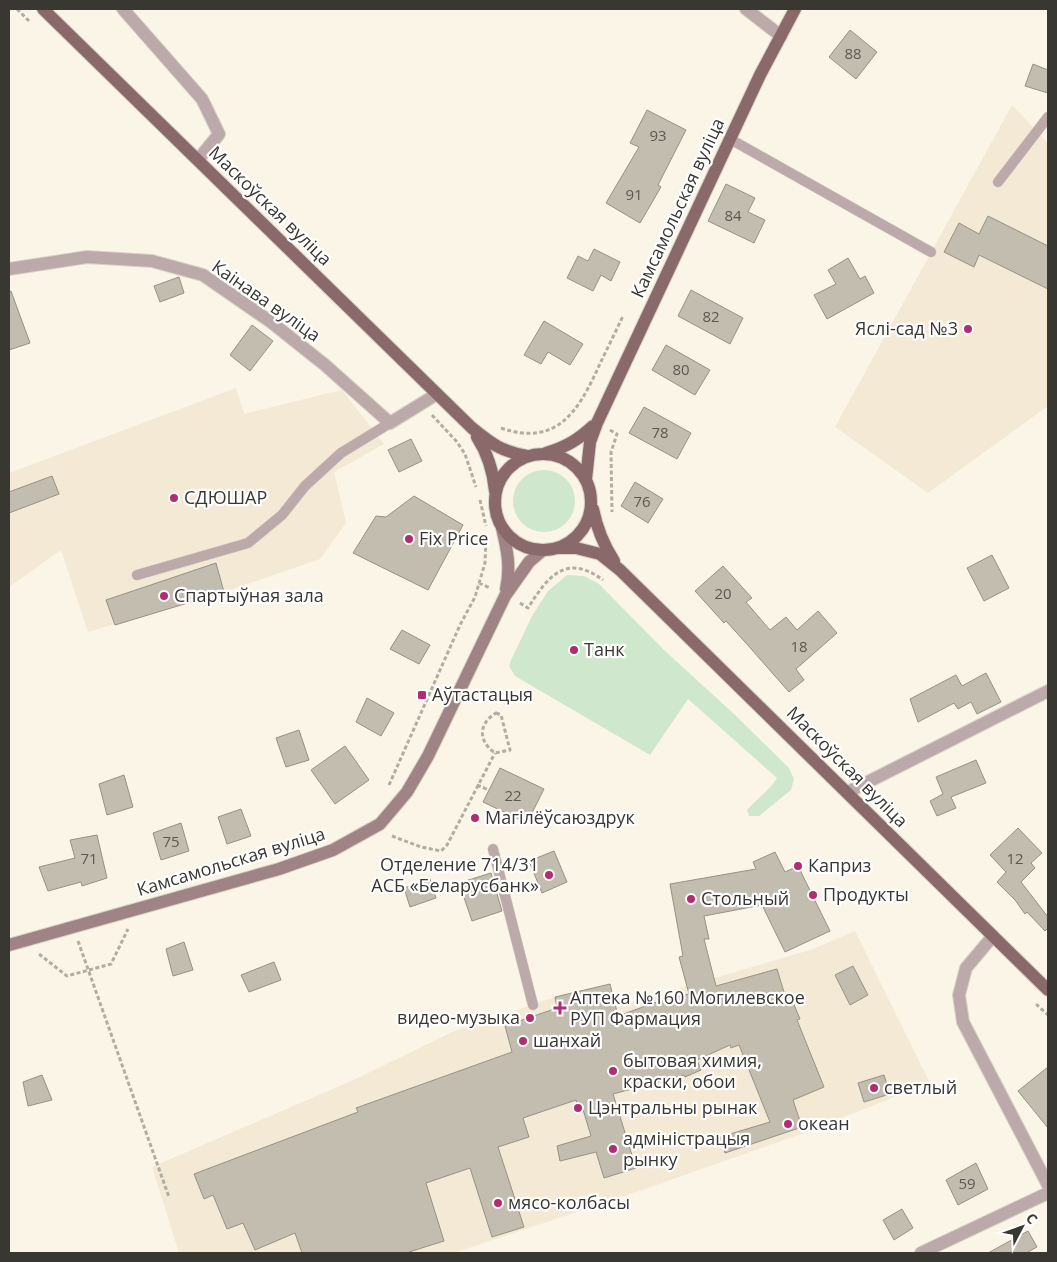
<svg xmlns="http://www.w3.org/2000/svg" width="1057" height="1262" viewBox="0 0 1057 1262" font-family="'Open Sans',sans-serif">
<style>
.built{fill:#f3e9d5}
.green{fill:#cfe8cd}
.building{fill:#c3bdb0;stroke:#979185}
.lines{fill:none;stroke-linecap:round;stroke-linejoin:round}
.service-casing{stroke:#d8d3c6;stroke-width:11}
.minor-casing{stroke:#d8d3c6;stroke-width:14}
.secondary-casing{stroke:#d8d3c6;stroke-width:14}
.primary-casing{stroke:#d8d3c6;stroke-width:14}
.path{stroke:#b1ada2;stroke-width:3;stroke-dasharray:4 2.5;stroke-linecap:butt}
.service{stroke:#bca9a9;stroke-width:10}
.minor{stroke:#bca9a9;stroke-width:12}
.secondary{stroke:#9f8385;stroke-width:12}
.primary{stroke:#8a696b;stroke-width:12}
.poi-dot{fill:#b22c71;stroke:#fff;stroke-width:2}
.labels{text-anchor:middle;stroke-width:4.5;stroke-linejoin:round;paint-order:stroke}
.number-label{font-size:15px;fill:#5c5851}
.street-label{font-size:18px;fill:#393731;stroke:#fff}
.poi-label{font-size:18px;fill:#393731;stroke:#fff;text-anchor:start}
</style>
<rect width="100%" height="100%" fill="#fbf5e7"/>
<path class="built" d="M1012,105l36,38v263l-120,87 -93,-66z
M236,388l8,26 98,-24 42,54 -50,28 12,51 -26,36 -96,33 -136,40 -27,-82 -52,37v-114z
M855,931l75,152 -126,50 -156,55 -194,65h-275l-27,-86 206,-89 94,-46 103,-35 10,43 56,-14 -5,-19 197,-58z"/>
<path class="green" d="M513 501a31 31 0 1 1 62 0a31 31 0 1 1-62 0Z
M567,575l17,1 15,8 65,66 69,63 56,55 5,11 -3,11 -32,26h-10l-2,-6c9,-11 23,-20 30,-32l-89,-79 -38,56 -135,-79 -6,-10 2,-6 21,-44 16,-25z"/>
<path class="building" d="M850,30l27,22 -21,27 -27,-22z
M1033,64l15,6v23l-23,-7z
M647,110l39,20 -28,55 3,2 -21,36 -34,-20 33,-56 -9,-4z
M726,184l29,14 -7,14 17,8 -11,23 -46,-22z
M988,216l60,30v43l-69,-34 -5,12 -30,-15 15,-29 20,11z
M594,249l26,13 -9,19 -10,-6 -8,16 -26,-13 11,-22 10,5z
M848,258l12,21 5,-3 9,17 -47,26 -13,-24 22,-11 -8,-14z
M179,277l5,16 -24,9 -6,-16z
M691,290l52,28 -13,26 -52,-28z
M11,291l19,52 -21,7v-58z
M544,321l39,23 -13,21 -22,-13 -7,12 -17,-9z
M252,325l21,16 -23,30 -20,-16z
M666,345l44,25 -15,25 -43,-25z
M644,407l47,26 -14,26 -48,-26z
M411,439l11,22 -23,11 -11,-22z
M52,476l7,18 -50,19v-21z
M635,482l28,17 -15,24 -27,-17z
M414,496l49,29 -35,65 -75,-37 23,-37 10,1z
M992,555l17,33 -25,13 -17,-33z
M216,563l8,29 -109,33 -9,-25z
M723,566l29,32 -6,4 24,28 16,-13 11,13 21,-19 19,22 -41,36 8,11 -15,12 -44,-50 -19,-21 -2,2 -29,-32z
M402,630l28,15 -11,19 -29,-15z
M986,673l15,29 -24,12 -6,-12 -13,7 -4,-6 -36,19 -8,-23 46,-24 6,11z
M367,698l27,15 -13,23 -25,-14z
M299,730l10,30 -23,7 -10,-29z
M345,746l24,34 -34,24 -24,-34z
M976,760l10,23 -35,14 5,11 -19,8 -7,-15 13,-7 -7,-17z
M500,768l44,21 -17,34 -44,-21z
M124,775l9,32 -26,8 -8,-31z
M241,809l10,27 -24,8 -9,-27z
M181,823l8,28 -28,9 -8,-27z
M1018,828l24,25 -11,10 4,5 -14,14 27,35v11l-3,3 -18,-19 -2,2 -10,-14 -18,-18 9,-10 -16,-17z
M97,835l10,43 -25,8 -1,-4 -33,9 -9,-24 36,-9 -5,-18z
M554,851l13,31 -25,11 -13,-32z
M775,852l10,20 13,-6 32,65 -45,21 -23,-47 -58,11 5,23h-5l12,47 61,-17 10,33 5,-2 8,19 -3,1 27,67 -31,13 9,27 -77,26 -5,-16 50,-15 -31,-77 -8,3 -1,-3 -33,15 4,10 -16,7 -1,-2 -71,19 23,74 -32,10 -8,-26 -36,9 -3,-15 34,-10 -10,-33 -4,1 -1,-4 -53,18 6,19 -31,10 26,80 -32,10 -22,-69 -44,15 18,58 -38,12h-104l-7,-20 -40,17 -12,-27 -16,6 -14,-34 -9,4 -10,-25 164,-62 -2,-4 156,-56 -7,-26 52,-18 -2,-11 55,-13 8,32 36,-13 35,-9 -10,-37 4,-1 -13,-72 86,-15 -3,-7z
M491,873l11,38 -30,10 -13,-38z
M430,879l6,19 -26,9 -6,-19z
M184,942l9,28 -20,6 -7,-27z
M274,962l7,18 -32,12 -8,-17z
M853,966l15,29 -18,10 -15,-30z
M1048,1067v61l-30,-37z
M42,1075l10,25 -24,6 -5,-24z
M884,1075l6,19 -26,8 -6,-19z
M976,1163l12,26 -30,16 -12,-25z
M902,1209l11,19 -19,12 -11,-20z
M1028,1231l9,16 -11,6h-38z"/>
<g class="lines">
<defs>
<path id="service" d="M730,139l201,113
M998,182l50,-65
M137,575l111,-32 34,-28 23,-29 36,-33 49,-30
M493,849l40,156"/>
<path id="minor" d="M123,9l79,90 17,35 -21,26
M746,9l35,27
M9,269l78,-12 65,4 51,14 68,47 54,43 65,58 47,-29
M848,792l200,-101
M993,936l-27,32 -7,27 4,27 85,163
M921,1253l127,-60"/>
<path id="secondary" d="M502,528c5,21 9,39 4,61
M9,945l270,-76 54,-19 47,-26 27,-32 21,-36 77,-160 24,-34 14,-12"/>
<path id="primary" d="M43,9l429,419c21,17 29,23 55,28
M477,437c11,17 16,33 18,54
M546,453c20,-6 32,-13 47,-27
M495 502a48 48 0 1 1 96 0a48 48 0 1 1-96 0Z
M586,479l4,-37 7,-19 163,-348 35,-66
M593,509c4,20 10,35 21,52
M559,548h17l24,6 20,16 428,420"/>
</defs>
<use href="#service" class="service-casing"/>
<use href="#minor" class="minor-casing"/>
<use href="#secondary" class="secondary-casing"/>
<use href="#primary" class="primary-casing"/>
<path class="path" d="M17,9l13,13
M432,415l25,27 8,12 11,33
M501,428c55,19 77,-16 97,-60 8,-17 17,-35 25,-52
M610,430l7,4 -6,18 1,60
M480,500l6,26
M479,583l11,5
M520,603l8,5c20,-32 38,-55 75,-28
M496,713l5,2 9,35 -15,3c-17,-12 -17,-29 1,-40z
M389,785l71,-160 15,-28 10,-34 1,-24
M477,785l12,5
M392,836l29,11 20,4 6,-6 48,-92
M78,941l91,256
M39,954l28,22 44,-12 17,-35
M1036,1004l12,11"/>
<use href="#service" class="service"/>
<use href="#minor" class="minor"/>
<use href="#secondary" class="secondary"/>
<use href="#primary" class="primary"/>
</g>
<g class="poi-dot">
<circle cx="968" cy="329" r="5"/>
<circle cx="174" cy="498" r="5"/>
<circle cx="409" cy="539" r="5"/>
<circle cx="164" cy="596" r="5"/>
<circle cx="574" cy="650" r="5"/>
<rect x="417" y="690" width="10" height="10" rx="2.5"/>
<circle cx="475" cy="818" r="5"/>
<circle cx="798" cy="866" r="5"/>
<circle cx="549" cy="875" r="5"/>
<circle cx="813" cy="895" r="5"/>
<circle cx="691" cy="899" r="5"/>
<path d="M557.5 1000.5h5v5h5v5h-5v5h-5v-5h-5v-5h5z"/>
<circle cx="530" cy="1018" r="5"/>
<circle cx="523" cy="1041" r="5"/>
<circle cx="613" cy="1071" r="5"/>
<circle cx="874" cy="1088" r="5"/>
<circle cx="578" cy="1108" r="5"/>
<circle cx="788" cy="1124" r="5"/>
<circle cx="613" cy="1149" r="5"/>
<circle cx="498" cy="1203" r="5"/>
</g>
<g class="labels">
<g class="number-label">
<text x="853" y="59">88</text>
<text x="658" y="141">93</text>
<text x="634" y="200">91</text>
<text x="733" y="221">84</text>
<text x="711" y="322">82</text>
<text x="681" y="375">80</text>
<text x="660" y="438">78</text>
<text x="642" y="507">76</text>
<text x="723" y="599">20</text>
<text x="799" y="652">18</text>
<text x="513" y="801">22</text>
<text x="171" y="847">75</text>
<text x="89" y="864">71</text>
<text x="1015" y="864">12</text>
<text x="967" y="1189">59</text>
</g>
<g class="street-label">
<text transform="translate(270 206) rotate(44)" y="6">Маскоўская вуліца</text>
<text transform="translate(678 208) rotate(-65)" y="6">Камсамольская вуліца</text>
<text transform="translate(266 301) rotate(35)" y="6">Каінава вуліца</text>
<text transform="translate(847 767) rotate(45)" y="6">Маскоўская вуліца</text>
<text transform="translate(231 862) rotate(-17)" y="6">Камсамольская вуліца</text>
</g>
<g class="poi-label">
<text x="958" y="335" text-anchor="end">Яслі-сад №3</text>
<text x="184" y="504">СДЮШАР</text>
<text x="419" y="545">Fix Price</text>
<text x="174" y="602">Спартыўная зала</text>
<text x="584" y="656">Танк</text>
<text x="432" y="701">Аўтастацыя</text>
<text x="485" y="824">Магілёўсаюздрук</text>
<text x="539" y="871" text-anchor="end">Отделение 714/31<tspan x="539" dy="21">АСБ «Беларусбанк»</tspan></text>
<text x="808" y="872">Каприз</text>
<text x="823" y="901">Продукты</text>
<text x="701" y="905">Стольный</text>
<text x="570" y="1004">Аптека №160 Могилевское<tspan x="570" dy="21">РУП Фармация</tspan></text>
<text x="520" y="1024" text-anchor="end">видео-музыка</text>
<text x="533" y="1047">шанхай</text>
<text x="623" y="1067">бытовая химия,<tspan x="623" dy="21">краски, обои</tspan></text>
<text x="884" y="1094">светлый</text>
<text x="588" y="1114">Цэнтральны рынак</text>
<text x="798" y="1130">океан</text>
<text x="623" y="1145">адміністрацыя<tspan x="623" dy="21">рынку</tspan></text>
<text x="508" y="1209">мясо-колбасы</text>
</g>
</g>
<rect width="1057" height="1262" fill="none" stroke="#393731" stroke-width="20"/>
<g transform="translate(1022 1227) rotate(49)" stroke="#ffffff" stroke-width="4" paint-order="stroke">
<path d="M0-4L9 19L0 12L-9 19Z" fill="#393731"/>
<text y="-8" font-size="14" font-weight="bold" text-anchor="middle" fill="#393731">С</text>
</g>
</svg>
